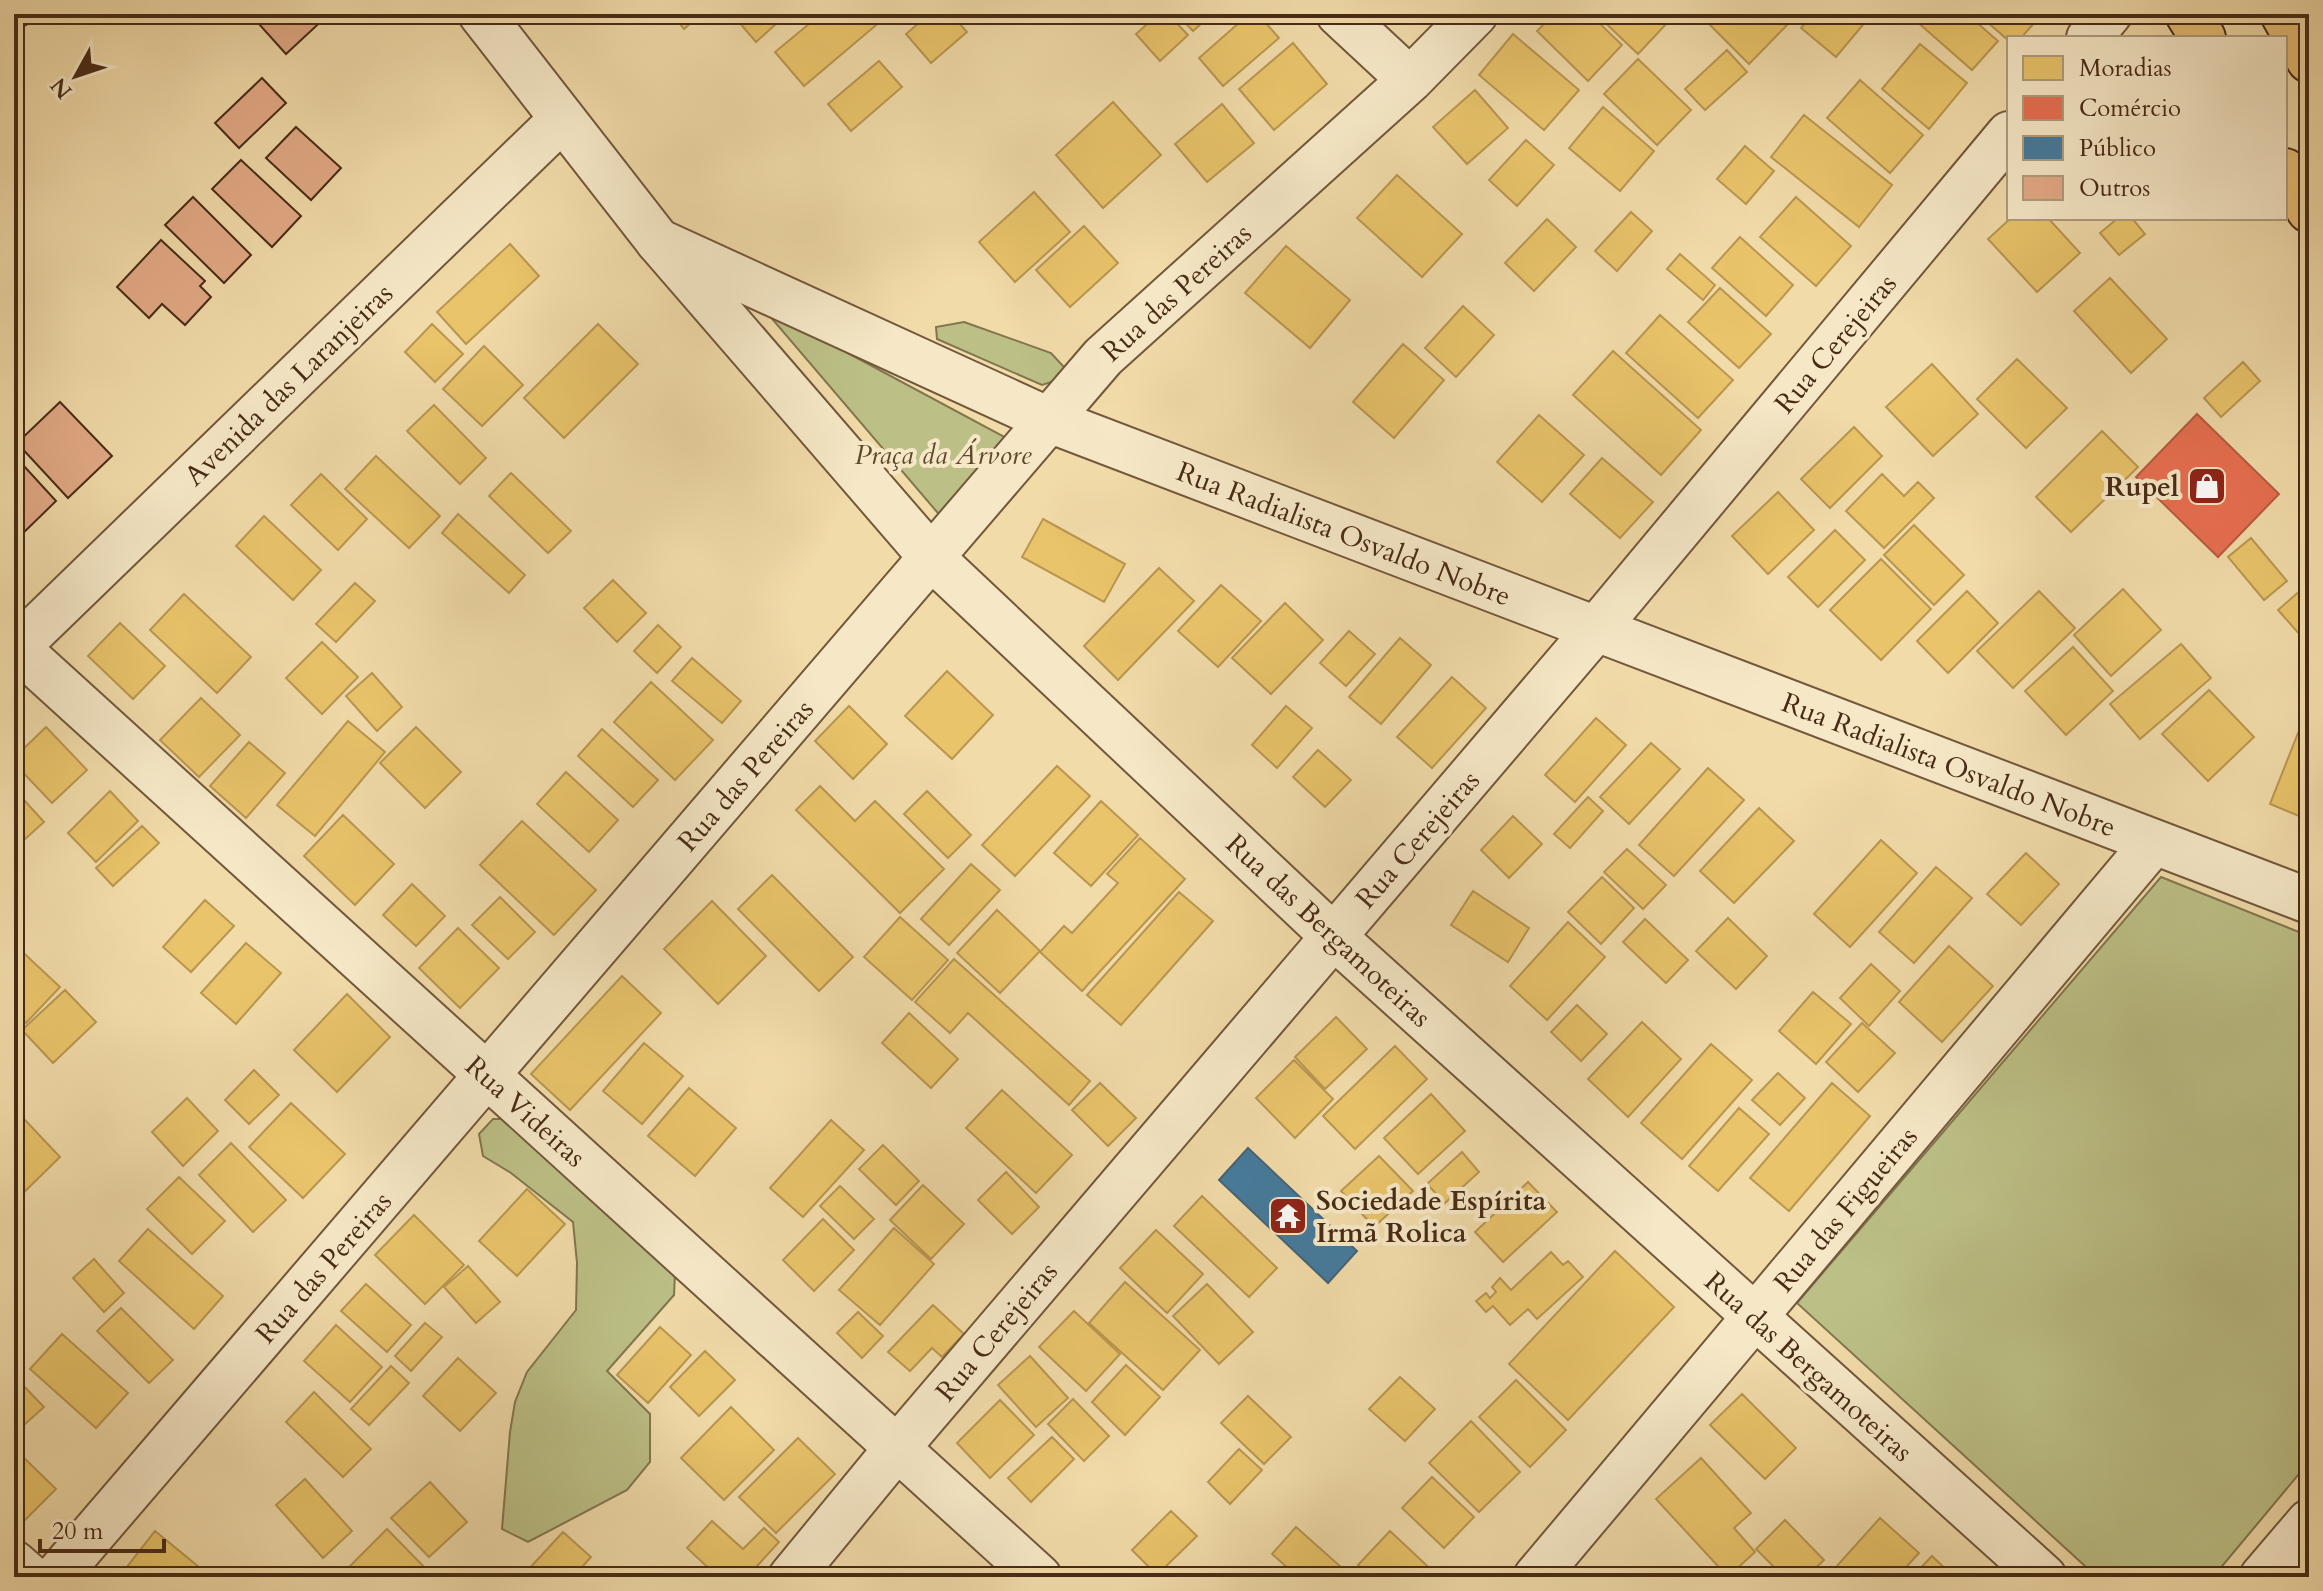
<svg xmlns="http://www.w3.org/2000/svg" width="2323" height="1591" viewBox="0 0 2323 1591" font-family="Cardo,serif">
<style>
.green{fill:#bcc086;stroke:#82764e;stroke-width:2}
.homes{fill:#e9c46a;stroke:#b99651;stroke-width:2}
.shops{fill:#e76f51;stroke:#b75b3f;stroke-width:2}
.public{fill:#457b9d;stroke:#466374;stroke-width:2}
.building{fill:#e2aa86;stroke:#482b16;stroke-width:2}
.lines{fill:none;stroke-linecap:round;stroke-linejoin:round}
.minor-casing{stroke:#72573b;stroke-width:48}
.tertiary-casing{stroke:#72573b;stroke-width:48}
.trunk-casing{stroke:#482b16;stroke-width:48}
.minor{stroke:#f6e8c7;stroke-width:44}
.tertiary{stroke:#f6e8c7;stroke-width:44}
.trunk{stroke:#e8be74;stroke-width:44}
.labels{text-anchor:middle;stroke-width:8;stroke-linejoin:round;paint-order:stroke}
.street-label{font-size:28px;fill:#482b16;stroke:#f6e8c7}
.park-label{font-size:28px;font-style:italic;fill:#5f492c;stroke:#f6e8c7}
.poi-label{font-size:28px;font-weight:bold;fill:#482b16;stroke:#f6e8c7;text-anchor:end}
</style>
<rect width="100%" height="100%" fill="#f1dba9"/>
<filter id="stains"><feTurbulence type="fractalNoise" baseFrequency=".0025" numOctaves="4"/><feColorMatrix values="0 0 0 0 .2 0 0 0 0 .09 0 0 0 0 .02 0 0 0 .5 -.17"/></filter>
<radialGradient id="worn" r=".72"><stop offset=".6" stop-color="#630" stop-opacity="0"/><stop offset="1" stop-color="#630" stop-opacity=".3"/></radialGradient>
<path class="green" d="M762,307l250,134 -69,78z
M964,322l87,31 13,14 -3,12 -19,6 -105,-46 -1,-12z
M2161,877l148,59v526l-96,115h-116l-300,-274z
M493,1119h16l166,155 -1,21 -67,76 43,43v48l-23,28 -99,52 -26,-13 8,-97 5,-30 12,-30 49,-62 1,-47 -4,-41 -62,-49 -28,-17 -4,-22z"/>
<path class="homes" d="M672,14h29l-17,15z
M732,14h55l-31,28z
M821,14h54l6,7 -77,65 -29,-34z
M929,14h22l16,18 -36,31 -25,-29z
M1158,14h10l20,21 -28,26 -24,-27z
M1177,14h35l-19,17z
M1249,14h9l21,24 -56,48 -24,-28z
M1554,14h36l32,31 -34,36 -51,-50z
M1596,14h66l7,7 -31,33z
M1712,14h69l9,8 -41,42 -44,-44z
M1813,14h59l-36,43 -35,-29z
M1922,14h45l31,27 -26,29 -56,-49z
M1978,14h64l-21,24h-12v3z
M1513,34l66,56 -35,40 -65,-55z
M1293,43l34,41 -53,46 -35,-41z
M1920,44l47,39 -38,46 -47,-40z
M1727,50l20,22 -42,38 -20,-21z
M1638,59l53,51 -34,35 -53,-51z
M879,61l23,26 -51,44 -23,-27z
M1860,80l63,55 -33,38 -63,-55z
M1475,90l33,38 -41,36 -34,-37z
M1113,102l48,53 -58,53 -47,-53z
M1222,104l32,39 -47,39 -32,-38z
M1603,107l51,44 -34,40 -51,-43z
M1804,115l88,70 -33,42 -88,-70z
M1526,140l28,25 -37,41 -28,-26z
M1745,146l29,25 -28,33 -29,-25z
M1397,175l65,59 -40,43 -65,-59z
M1034,192l36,40 -55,50 -36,-40z
M1796,197l55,49 -35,40 -56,-49z
M1631,212l21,19 -35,40 -22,-20z
M2011,218h37l32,35 -43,39 -49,-53z
M2118,218h14l13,16 -26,21 -19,-22z
M1547,219l29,28 -42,44 -29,-28z
M1084,226l34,37 -48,44 -34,-37z
M1740,237l53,48 -27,31 -54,-48z
M510,244l29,32 -73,68 -29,-32z
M1286,246l64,54 -40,48 -65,-55z
M1680,254l35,31 -12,15 -36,-31z
M2110,278l57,61 -36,34 -57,-62z
M1720,288l51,46 -32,34 -51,-46z
M1463,306l31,29 -38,42 -31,-29z
M1660,315l73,65 -35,38 -72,-65z
M432,324l31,30 -28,28 -30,-30z
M598,324l40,40 -74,74 -40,-40z
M1403,344l41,36 -50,58 -41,-36z
M484,346l39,39 -41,41 -39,-37z
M1613,351l88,79 -40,45 -88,-80z
M2017,359l50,49 -41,40 -49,-49z
M2243,362l17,19 -39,36 -17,-19z
M1932,364l46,50 -45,42 -47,-49z
M434,405l52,53 -26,26 -53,-53z
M1539,415l45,40 -42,47 -45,-40z
M1854,427l28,29 -52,52 -29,-29z
M2102,431l36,36 -67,65 -35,-35z
M376,456l64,60 -31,32 -64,-59z
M1602,458l51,44 -33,36 -50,-44z
M511,473l60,58 -23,22 -59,-57z
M321,474l46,45 -29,31 -47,-45z
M1882,474l22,22 14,-14 16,16 -50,50 -38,-37z
M1778,492l36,38 -46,44 -36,-38z
M458,514l67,61 -16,18 -67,-60z
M264,516l57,54 -28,30 -57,-54z
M1043,519l82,45 -21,38 -82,-45z
M1914,525l50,50 -30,30 -50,-50z
M1835,530l30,30 -47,47 -30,-30z
M2251,538l36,43 -23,19 -36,-43z
M1881,559l50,50 -50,51 -51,-50z
M1159,568l35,33 -76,79 -34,-34z
M613,580l33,33 -29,29 -33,-34z
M355,583l20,18 -39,41 -20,-18z
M2309,583v62l-31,-35z
M1221,585l40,36 -43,46 -40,-36z
M2123,589l38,41 -50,46 -37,-41z
M1967,591l31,32 -50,50 -31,-32z
M2039,591l36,37 -62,60 -36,-37z
M184,594l67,63 -34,36 -67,-63z
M1285,603l38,37 -52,54 -39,-36z
M120,623l45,43 -32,33 -45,-43z
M658,625l23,22 -24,26 -23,-22z
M1349,631l26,23 -29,32 -26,-23z
M1400,638l31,27 -50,59 -32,-27z
M322,642l36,35 -36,37 -36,-36z
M2181,644l30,34 -71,61 -30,-35z
M2073,647l40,44 -47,44 -41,-44z
M692,658l49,43 -19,22 -50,-42z
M947,671l46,44 -41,44 -47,-43z
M372,673l30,34 -25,24 -31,-35z
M1452,677l34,31 -54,60 -35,-31z
M651,682l62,58 -38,40 -61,-58z
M2209,690l45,47 -46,44 -46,-47z
M201,698l39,37 -41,42 -39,-37z
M849,706l38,38 -34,35 -38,-38z
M1286,706l26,22 -35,40 -25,-23z
M1596,718l30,27 -51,57 -30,-27z
M348,721l37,31 -70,84 -38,-31z
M46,727l41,43 -35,33 -38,-40v-5z
M416,727l45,45 -36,36 -45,-45z
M602,729l56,51 -25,27 -55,-51z
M2298,733l11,4v83l-39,-16z
M249,742l36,31 -39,45 -36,-32z
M1651,743l29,26 -51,55 -29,-27z
M1318,750l33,30 -26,27 -32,-30z
M1057,766l33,30 -75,80 -33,-31z
M1708,768l36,32 -70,76 -35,-31z
M566,772l52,48 -29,32 -52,-48z
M820,786l35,35 20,-20 69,68 -44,44 -104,-103z
M14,789l30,33 -30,27z
M110,791l28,30 -42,41 -28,-29z
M927,791l44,44 -23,23 -44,-44z
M1588,797l15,14 -33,37 -16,-14z
M1101,801l37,34 -47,51 -37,-33z
M1759,808l35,33 -60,62 -34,-32z
M343,815l51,49 -39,41 -51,-49z
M1513,816l29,28 -33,34 -28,-28z
M522,821l74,69 -42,45 -74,-70z
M142,826l17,17 -46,43 -17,-18z
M1140,838l45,41 -103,112 -42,-39 24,-26 8,7 46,-50 -11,-9z
M1881,840l36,33 -67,74 -36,-33z
M1627,849l39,36 -23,24 -39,-37z
M2026,853l33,31 -38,41 -34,-31z
M971,864l29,26 -51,55 -28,-26z
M1936,867l36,31 -58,65 -35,-31z
M772,875l81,82 -34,34 -81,-82z
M1602,877l32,31 -33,36 -33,-32z
M412,884l33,32 -29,30 -33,-31z
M1473,891l56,37 -21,34 -57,-37z
M1179,892l34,29 -92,104 -34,-30z
M500,897l35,35 -27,27 -36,-34z
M205,900l29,26 -43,46 -28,-25z
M712,901l54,55 -48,48 -54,-55z
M997,910l43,41 -40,42 -43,-40z
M900,917l48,43 -36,40 -48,-43z
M1728,918l39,38 -31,33 -40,-38z
M1645,919l43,41 -22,23 -43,-41z
M1568,922l37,35 -58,63 -37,-34z
M458,928l41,40 -39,40 -41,-40z
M246,943l35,30 -45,51 -35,-31z
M14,944l46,43 -34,36 -12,-12v-16l6,-6 -6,-5z
M1949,946l44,40 -51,56 -43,-40z
M954,959l136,122 -21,24 -101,-92 -18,20 -35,-31z
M1871,964l29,27 -31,35 -29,-28z
M622,976l39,37 -91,97 -39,-36z
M65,990l31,32 -43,41 -31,-33z
M1813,992l38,32 -35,40 -37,-33z
M347,994l43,43 -53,55 -43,-42z
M1577,1005l30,29 -26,27 -30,-29z
M909,1013l49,46 -27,29 -49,-45z
M1336,1017l31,32 -42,40 -30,-32z
M1642,1022l39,37 -53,58 -40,-38z
M1862,1023l33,30 -37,39 -32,-30z
M644,1043l39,33 -41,48 -39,-33z
M1711,1044l41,36 -70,79 -41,-36z
M1395,1046l32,33 -72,70 -32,-33z
M1294,1060l39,39 -38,39 -39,-40z
M254,1070l25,25 -30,29 -24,-24z
M1778,1073l27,25 -25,27 -28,-25z
M1100,1083l36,35 -28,28 -36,-36z
M1832,1083l38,33 -81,95 -39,-33z
M689,1088l47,40 -41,48 -47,-40z
M1002,1090l70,65 -36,38 -70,-65z
M1431,1094l34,37 -47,43 -34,-36z
M187,1098l31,33 -35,35 -31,-34z
M291,1103l54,51 -42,44 -54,-51z
M1739,1108l30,26 -51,57 -29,-25z
M25,1120l35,37 -43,42 -3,-3v-65z
M831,1120l33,30 -61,67 -33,-29z
M231,1143l55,57 -33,32 -54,-57z
M883,1145l36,36 -23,24 -37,-36z
M1462,1152l17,20 -34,31 -18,-19z
M1379,1156l34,35 -39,36 -33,-36z
M1006,1172l33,35 -27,27 -34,-34z
M179,1177l46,44 -33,33 -45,-45z
M1528,1182l29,30 -54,50 -28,-30z
M923,1185l41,39 -33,35 -41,-39z
M840,1186l34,33 -20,20 -34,-33z
M527,1189l38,35 -48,52 -38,-35z
M1202,1196l75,72 -28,29 -75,-71z
M414,1215l50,50 -39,39 -50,-49z
M823,1219l31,31 -40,41 -31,-31z
M894,1228l40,36 -54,61 -41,-35z
M148,1229l75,67 -29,33 -75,-68z
M1156,1230l47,44 -36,39 -47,-45z
M1615,1251l59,56 -106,113 -59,-56z
M1551,1252l12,13 5,-4 15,16 -46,42 -9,-10 -18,16 -17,-19 -7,6 -10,-11 10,-8 4,5 6,-6 -4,-5 8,-9 11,12z
M94,1259l30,34 -20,19 -31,-34z
M468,1266l32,36 -24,21 -32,-36z
M1125,1282l75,68 -37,40 -74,-67z
M366,1284l45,41 -24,27 -46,-41z
M1207,1284l46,48 -34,32 -46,-48z
M933,1305l31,29 -22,23 -10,-9 -22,23 -22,-19z
M121,1308l52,52 -24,23 -52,-52z
M1074,1311l46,43 -34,37 -47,-44z
M858,1312l25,24 -21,22 -25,-25z
M425,1323l17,14 -31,34 -16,-15z
M336,1325l46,42 -32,35 -46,-41z
M660,1327l31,28 -43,48 -31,-28z
M62,1334l66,59 -32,35 -66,-59z
M705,1351l30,29 -36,36 -29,-29z
M1030,1356l38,42 -32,29 -38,-42z
M458,1358l38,35 -36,38 -37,-35z
M1126,1365l34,32 -35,38 -33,-33z
M391,1366l18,17 -40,42 -18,-16z
M14,1376l30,31 -30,27z
M1400,1377l35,32 -30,32 -36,-32z
M1516,1380l50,50 -36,37 -51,-50z
M314,1392l57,57 -28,28 -57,-55z
M1742,1394l54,54 -31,31 -55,-54z
M1248,1396l43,41 -27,27 -43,-41z
M1073,1399l36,37 -25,25 -36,-37z
M1000,1400l34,35 -44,43 -33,-35z
M731,1407l43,43 -50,50 -43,-42z
M1471,1421l49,51 -41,40 -50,-49z
M1052,1437l22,22 -43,43 -23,-24z
M798,1438l37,36 -59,59 -37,-36z
M1239,1449l23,21 -32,34 -22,-22z
M18,1452l38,37 -34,34 -8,-8v-59z
M1701,1458l50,55 -17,15 21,24 -27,25 -72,-78z
M1432,1477l42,40 -30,31 -42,-40z
M305,1479l47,52 -29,27 -47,-53z
M430,1482l37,40 -38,35 -38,-39z
M1171,1511l26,25 -40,39 -25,-25z
M1880,1518l39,35 -22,24h-70z
M1785,1520l39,40 -18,17h-22l-28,-28z
M712,1521l31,28 21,-21 15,14 -32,35h-29l-31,-29z
M1296,1527l45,40 -10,10h-33l-26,-23z
M387,1529l43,44 -4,4h-69l-9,-9z
M155,1531l55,45 -1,1h-90z
M1390,1531l49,46h-67l-14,-12z
M563,1532l28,25 -18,20h-42l-5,-5z
M1932,1556l22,21h-42z"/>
<path class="shops" d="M2197,414l82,80 -61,63 -82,-80z"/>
<path class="public" d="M1248,1148l109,103 -29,32 -109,-103z"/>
<path class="building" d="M16,14h23l-13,11z
M250,14h79l-43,40z
M262,78l24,25 -47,45 -24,-25z
M296,127l45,41 -30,32 -45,-42z
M241,160l60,56 -29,31 -60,-58z
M193,197l58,58 -27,28 -59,-58z
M161,240l44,41 -5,5 11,11 -26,28 -23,-21 -13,14 -32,-31z
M60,402l52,54 -44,42 -51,-55z
M23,465l33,36 -38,37 -4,-4v-61z"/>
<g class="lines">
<defs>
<path id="minor" d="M1339,14l71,66
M2089,38l20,-24
M658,241l391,179 1260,481
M14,645l1025,932
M14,650l548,-531
M14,1563l16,14
M56,1577l1047,-1220 307,-277 65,-66
M791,1577l106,-129 699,-819 413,-495
M1536,1577l618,-735
M2262,1577l47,-55"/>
<path id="tertiary" d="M481,14l177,227 274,317 401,378 711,641"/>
<path id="trunk" d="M2188,14l15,24
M2283,14l26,46
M2285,171l24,39"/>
</defs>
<use href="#minor" class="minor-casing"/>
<use href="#tertiary" class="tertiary-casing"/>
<use href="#trunk" class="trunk-casing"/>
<use href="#minor" class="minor"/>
<use href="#tertiary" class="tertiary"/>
<use href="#trunk" class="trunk"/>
</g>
<defs>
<symbol id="shop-square" viewBox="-11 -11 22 22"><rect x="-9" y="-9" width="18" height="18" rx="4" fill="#8f2418" stroke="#f6e8c7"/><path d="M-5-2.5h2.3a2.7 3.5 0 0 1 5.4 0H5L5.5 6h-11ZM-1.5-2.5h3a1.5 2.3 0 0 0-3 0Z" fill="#fff"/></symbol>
<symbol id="temple-square" viewBox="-11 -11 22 22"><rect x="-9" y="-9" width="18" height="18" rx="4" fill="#8f2418" stroke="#f6e8c7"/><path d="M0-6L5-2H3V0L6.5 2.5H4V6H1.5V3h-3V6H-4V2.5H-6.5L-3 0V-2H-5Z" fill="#fff"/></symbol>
</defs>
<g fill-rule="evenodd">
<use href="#shop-square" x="2185" y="464" width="44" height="44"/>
<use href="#temple-square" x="1266" y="1194" width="44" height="44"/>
</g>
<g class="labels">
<g class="street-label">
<text transform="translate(1176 292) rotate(-42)" y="10">Rua das Pereiras</text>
<text transform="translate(1835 343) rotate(-50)" y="10">Rua Cerejeiras</text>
<text transform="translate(288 384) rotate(-44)" y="10">Avenida das Laranjeiras</text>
<text transform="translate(1344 533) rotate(21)" y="10">Rua Radialista Osvaldo Nobre</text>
<text transform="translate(1949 764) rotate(21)" y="10">Rua Radialista Osvaldo Nobre</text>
<text transform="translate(745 775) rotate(-49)" y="10">Rua das Pereiras</text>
<text transform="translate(1417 839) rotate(-49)" y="10">Rua Cerejeiras</text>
<text transform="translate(1329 930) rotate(43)" y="10">Rua das Bergamoteiras</text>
<text transform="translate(526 1111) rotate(42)" y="10">Rua Videiras</text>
<text transform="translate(1845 1209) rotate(-50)" y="10">Rua das Figueiras</text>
<text transform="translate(323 1267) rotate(-49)" y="10">Rua das Pereiras</text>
<text transform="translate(996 1331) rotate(-50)" y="10">Rua Cerejeiras</text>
<text transform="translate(1809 1366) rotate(42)" y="10">Rua das Bergamoteiras</text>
</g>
<g class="park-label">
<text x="943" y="464">Praça da Árvore</text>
</g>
<g class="poi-label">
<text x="2179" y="496">Rupel</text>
<text x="1316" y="1210" text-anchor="start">Sociedade Espírita<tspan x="1316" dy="32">Irmã Rolica</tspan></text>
</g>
</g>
<rect width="2323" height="1591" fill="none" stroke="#f1dba9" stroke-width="48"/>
<rect x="16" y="16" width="2291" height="1559" fill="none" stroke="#482b16" stroke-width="4"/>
<rect x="24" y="24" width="2275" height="1543" fill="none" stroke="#482b16" stroke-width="2"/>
<rect x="2007" y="36" width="280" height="184" fill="#f6e8c7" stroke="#b09c80" stroke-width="2"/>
<rect x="2023" y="56" width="40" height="24" fill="#e9c46a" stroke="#b09c80" stroke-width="2"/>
<text x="2079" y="76" font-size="24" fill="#482b16">Moradias</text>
<rect x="2023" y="96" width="40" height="24" fill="#e76f51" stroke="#b09c80" stroke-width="2"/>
<text x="2079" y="116" font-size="24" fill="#482b16">Comércio</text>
<rect x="2023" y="136" width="40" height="24" fill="#457b9d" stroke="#b09c80" stroke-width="2"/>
<text x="2079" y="156" font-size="24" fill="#482b16">Público</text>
<rect x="2023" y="176" width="40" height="24" fill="#e2aa86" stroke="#b09c80" stroke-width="2"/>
<text x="2079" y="196" font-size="24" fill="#482b16">Outros</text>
<g transform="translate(76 76) rotate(230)" stroke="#f6e8c7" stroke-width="6" paint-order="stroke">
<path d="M0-6L14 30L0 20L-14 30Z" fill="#482b16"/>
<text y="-12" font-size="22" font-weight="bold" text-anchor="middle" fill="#482b16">N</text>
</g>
<path d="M40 1539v12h124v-12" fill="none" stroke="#482b16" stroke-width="4"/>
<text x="52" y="1539" font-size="24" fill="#482b16" stroke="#f6e8c7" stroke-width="6" paint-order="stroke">20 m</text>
<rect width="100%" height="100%" filter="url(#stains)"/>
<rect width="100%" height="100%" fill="url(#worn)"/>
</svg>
